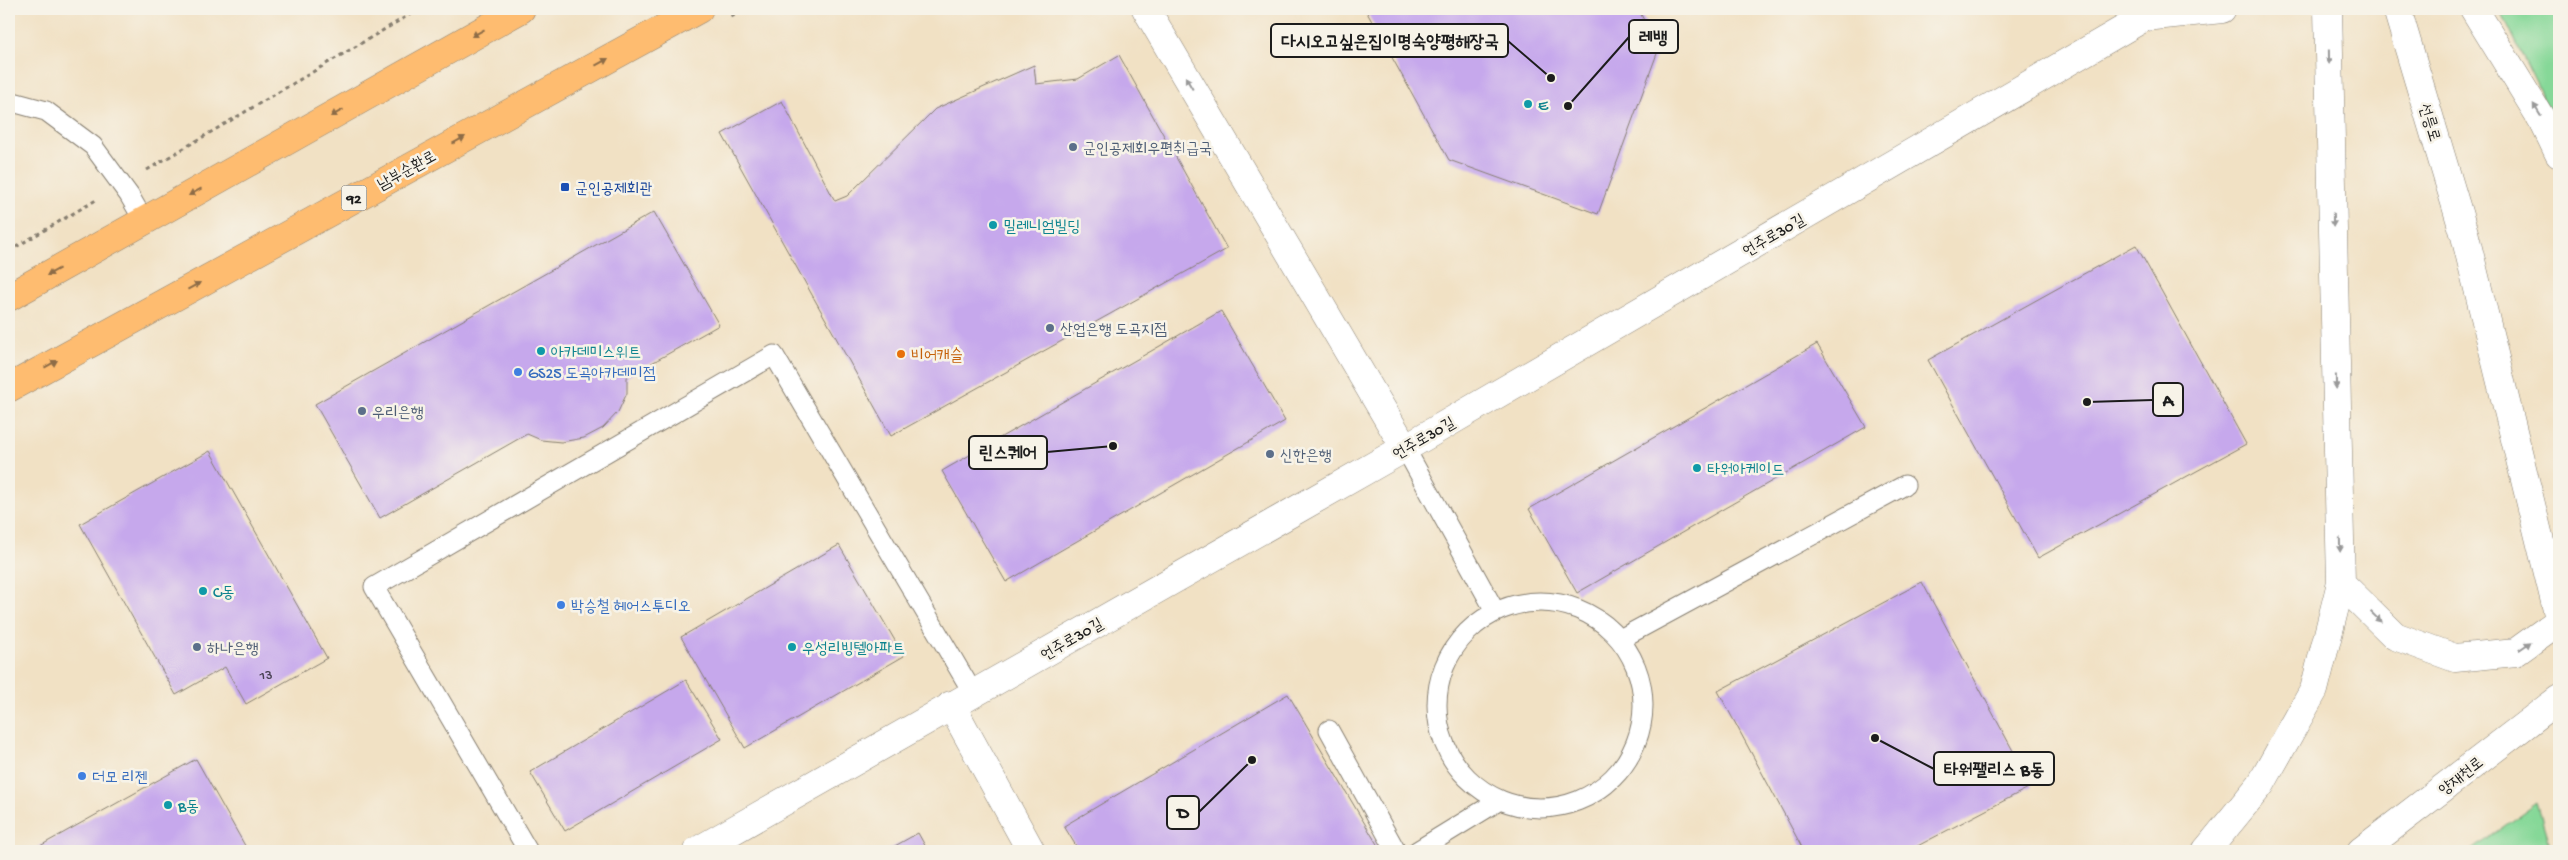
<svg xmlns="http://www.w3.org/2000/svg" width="2568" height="860" viewBox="0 0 2568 860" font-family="'Gochi Hand','Poor Story',sans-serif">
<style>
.green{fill:#86d898;stroke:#517a5a}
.building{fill:#c6a8ec}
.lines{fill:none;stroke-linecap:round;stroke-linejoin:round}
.service-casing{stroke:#867e70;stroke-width:21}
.minor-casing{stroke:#867e70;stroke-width:29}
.tertiary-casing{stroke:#867e70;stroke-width:29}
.primary-casing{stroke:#867e70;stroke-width:29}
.path{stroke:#867e70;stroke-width:3;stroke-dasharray:4 4;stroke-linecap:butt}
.service{stroke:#fff;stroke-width:19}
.minor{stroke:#fff;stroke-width:28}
.tertiary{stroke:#fff;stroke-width:28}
.primary{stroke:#febc70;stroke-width:28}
.oneway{fill:#8d6c46}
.oneway2{fill:#999}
.culture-dot{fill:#0f9aa8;stroke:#f7f3e8;stroke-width:2}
.service-dot{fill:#5c6f8a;stroke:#f7f3e8;stroke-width:2}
.transit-dot{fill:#1a4fb4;stroke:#f7f3e8;stroke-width:2}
.food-dot{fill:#e8710a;stroke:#f7f3e8;stroke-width:2}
.shop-dot{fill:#3f7fe0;stroke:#f7f3e8;stroke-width:2}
.labels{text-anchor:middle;stroke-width:5;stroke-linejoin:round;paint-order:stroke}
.number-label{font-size:14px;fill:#463f50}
.shield{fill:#f7f3e8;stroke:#5e5c59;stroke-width:1}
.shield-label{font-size:15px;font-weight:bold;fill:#1c1c1c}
.culture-label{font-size:16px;fill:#0d838f;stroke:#f7f3e8;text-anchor:start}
.street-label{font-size:16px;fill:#1c1c1c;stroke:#f7f3e8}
.service-label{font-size:16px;fill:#4e5e75;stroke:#f7f3e8;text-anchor:start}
.transit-label{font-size:16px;fill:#164399;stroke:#f7f3e8;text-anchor:start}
.food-label{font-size:16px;fill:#c56008;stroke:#f7f3e8;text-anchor:start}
.shop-label{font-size:16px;fill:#366cbe;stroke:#f7f3e8;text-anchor:start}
.leader{fill:none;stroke:#1c1c1c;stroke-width:2}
.callout-dot{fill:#1c1c1c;stroke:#f7f3e8;stroke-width:2}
.callout{fill:#f7f3e8;stroke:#1c1c1c;stroke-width:2}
.callout-label{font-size:18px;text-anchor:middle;font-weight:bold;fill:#1c1c1c}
</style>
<rect width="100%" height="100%" fill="#f7f3e8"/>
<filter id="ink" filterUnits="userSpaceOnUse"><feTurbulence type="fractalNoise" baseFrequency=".02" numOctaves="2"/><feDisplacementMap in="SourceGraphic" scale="10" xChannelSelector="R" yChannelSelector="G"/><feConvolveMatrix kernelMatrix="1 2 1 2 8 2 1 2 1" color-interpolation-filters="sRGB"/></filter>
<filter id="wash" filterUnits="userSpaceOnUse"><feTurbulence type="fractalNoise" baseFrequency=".0096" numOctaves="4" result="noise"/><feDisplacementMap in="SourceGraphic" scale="20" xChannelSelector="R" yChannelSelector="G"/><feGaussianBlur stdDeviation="1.12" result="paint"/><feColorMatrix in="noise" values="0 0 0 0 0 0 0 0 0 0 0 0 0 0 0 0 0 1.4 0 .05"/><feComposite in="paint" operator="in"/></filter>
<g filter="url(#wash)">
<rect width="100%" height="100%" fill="#f1e1c4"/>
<path class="green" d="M2500,9h59v122z
M2537,803l14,48h-80z"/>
<g id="blocks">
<path class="building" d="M1365,9h273l21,39 -61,166 -149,-54z
M1119,55l108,194 -336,187 -169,-302 60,-33 53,100 12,-5 88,-87 99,-44 2,19 42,-5z
M654,212l65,113 -92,52v16l-9,19 -15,16 -19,10 -23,4 -20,-2 -14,-6 -147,84 -65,-114z
M2136,245l110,199 -208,114 -110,-198z
M1221,311l64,110 -279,161 -64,-111z
M1817,344l49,83 -289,166 -48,-84z
M210,451l117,207 -81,46 -21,-37 -49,28 -96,-171z
M839,545l65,111 -159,92 -64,-111z
M1922,582l110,204 -124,65h-104l-86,-160z
M686,680l36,59 -157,92 -35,-59z
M1288,694l93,157h-302l-15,-25z
M196,759l52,92h-217z
M918,833l10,18h-42z"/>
</g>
</g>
<g filter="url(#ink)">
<use href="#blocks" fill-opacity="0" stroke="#867e70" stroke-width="1"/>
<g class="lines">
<defs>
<path id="service" d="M9,101l37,10 47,35 36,49 15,26
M1405,448l90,163
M1437 705a103 103 0 1 1 206 0a103 103 0 1 1-206 0Z
M1620,639l285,-154
M1329,730l67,121
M528,851l-154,-264 400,-232 199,338
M1417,851l83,-51"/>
<path id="minor" d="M1146,9l259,439
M951,705l80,146"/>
<path id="tertiary" d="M2397,9l68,227 94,382
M2474,9l70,114 15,31
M2145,17l77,-8
M2341,583l54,53 60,22 61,-6 43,-31
M697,851l708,-403 740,-431 8,-8
M2206,851l55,-67 53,-94 27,-107 -13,-574
M2361,851l198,-152"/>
<path id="primary" d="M9,297l512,-288
M9,388l690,-379"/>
</defs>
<use href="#service" class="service-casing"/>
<use href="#minor" class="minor-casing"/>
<use href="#tertiary" class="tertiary-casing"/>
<use href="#primary" class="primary-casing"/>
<path class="path" d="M731,17l15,-8
M147,170l272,-161
M9,251l87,-51"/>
<use href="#service" class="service"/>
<use href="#minor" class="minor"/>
<use href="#tertiary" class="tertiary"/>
<use href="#primary" class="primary"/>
</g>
<defs><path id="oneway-solid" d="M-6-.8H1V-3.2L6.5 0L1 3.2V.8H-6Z" transform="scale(1.25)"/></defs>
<g class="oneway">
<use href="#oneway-solid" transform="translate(478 33) rotate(151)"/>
<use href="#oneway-solid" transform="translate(602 62) rotate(-29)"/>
<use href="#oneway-solid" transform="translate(337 113) rotate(151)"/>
<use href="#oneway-solid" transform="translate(459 140) rotate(-29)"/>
<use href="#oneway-solid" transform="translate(195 192) rotate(151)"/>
<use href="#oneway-solid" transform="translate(53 272) rotate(151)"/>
<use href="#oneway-solid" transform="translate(194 286) rotate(-29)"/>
<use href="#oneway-solid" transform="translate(51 364) rotate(-29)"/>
</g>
<g class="oneway2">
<use href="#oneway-solid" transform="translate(2329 57) rotate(89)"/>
<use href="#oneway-solid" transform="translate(1189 83) rotate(-120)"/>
<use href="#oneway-solid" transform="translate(2537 110) rotate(-122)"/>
<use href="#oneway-solid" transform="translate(2333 220) rotate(89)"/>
<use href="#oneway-solid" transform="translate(2336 382) rotate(89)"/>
<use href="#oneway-solid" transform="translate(2340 545) rotate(89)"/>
<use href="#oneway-solid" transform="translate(2376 617) rotate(44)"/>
<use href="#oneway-solid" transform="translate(2525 646) rotate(-35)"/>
</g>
</g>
<g class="culture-dot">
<circle cx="1528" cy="104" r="5"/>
<circle cx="993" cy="225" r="5"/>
<circle cx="541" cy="351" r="5"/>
<circle cx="1697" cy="468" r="5"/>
<circle cx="203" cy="591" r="5"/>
<circle cx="792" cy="647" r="5"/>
<circle cx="168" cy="805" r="5"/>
</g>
<g class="service-dot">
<circle cx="1073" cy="147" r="5"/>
<circle cx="1050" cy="328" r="5"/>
<circle cx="362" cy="411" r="5"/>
<circle cx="1270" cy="454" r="5"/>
<circle cx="197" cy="647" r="5"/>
</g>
<rect class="transit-dot" x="560" y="182" width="10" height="10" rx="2.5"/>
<circle class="food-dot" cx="901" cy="354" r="5"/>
<g class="shop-dot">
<circle cx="518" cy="372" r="5"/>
<circle cx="561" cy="605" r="5"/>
<circle cx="82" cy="776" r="5"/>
</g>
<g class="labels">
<g class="number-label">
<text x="266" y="679">13</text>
</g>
<rect class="shield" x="341.5" y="185.5" width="25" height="25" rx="4"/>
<g class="shield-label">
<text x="354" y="203">92</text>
</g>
<g class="culture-label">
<text x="1538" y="110">E</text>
<text x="1003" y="231">밀레니엄빌딩</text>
<text x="551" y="357">아카데미스위트</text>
<text x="1707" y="474">타워아케이드</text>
<text x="213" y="597">C동</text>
<text x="802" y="653">우성리빙텔아파트</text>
<text x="178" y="811">B동</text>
</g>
<g class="street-label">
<text transform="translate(2431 122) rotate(73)" y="6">선릉로</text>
<text transform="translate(406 169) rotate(-29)" y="6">남부순환로</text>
<text transform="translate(1773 234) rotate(-30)" y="6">언주로30길</text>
<text transform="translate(1423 437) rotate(-30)" y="6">언주로30길</text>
<text transform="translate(1071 638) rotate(-30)" y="6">언주로30길</text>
<text transform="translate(2460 775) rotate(-38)" y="6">양재천로</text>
</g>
<g class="service-label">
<text x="1083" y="153">군인공제회우편취급국</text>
<text x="1060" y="334">산업은행 도곡지점</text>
<text x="372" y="417">우리은행</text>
<text x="1280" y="460">신한은행</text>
<text x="207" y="653">하나은행</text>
</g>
<g class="transit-label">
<text x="575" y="193">군인공제회관</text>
</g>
<g class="food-label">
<text x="911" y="360">비어캐슬</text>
</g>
<g class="shop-label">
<text x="528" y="378">GS25 도곡아카데미점</text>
<text x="571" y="611">박승철 헤어스투디오</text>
<text x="92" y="782">더모 리젠</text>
</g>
</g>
<path class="leader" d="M1568 106L1629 37M1551 78L1508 41M2087 402L2153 400M1113 446L1047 452M1875 738L1934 769M1252 760L1199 812"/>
<g class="callout-dot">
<circle cx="1568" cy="106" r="5"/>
<circle cx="1551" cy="78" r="5"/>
<circle cx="2087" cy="402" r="5"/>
<circle cx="1113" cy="446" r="5"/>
<circle cx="1875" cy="738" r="5"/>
<circle cx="1252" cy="760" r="5"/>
</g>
<g class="callout">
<rect x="1629" y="20" width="49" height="33" rx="5"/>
<rect x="1271" y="24" width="237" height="33" rx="5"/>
<rect x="2153" y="383" width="30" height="33" rx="5"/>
<rect x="969" y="436" width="78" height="33" rx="5"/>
<rect x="1934" y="752" width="120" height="33" rx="5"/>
<rect x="1167" y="796" width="32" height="33" rx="5"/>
</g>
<g class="callout-label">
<text x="1653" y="43">레뱅</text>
<text x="1390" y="47">다시오고싶은집이명숙양평해장국</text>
<text x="2168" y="406">A</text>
<text x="1008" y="458">린스퀘어</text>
<text x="1994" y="775">타워팰리스 B동</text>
<text x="1183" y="818">D</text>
</g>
<rect width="2568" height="860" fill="none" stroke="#f7f3e8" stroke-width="30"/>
</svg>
